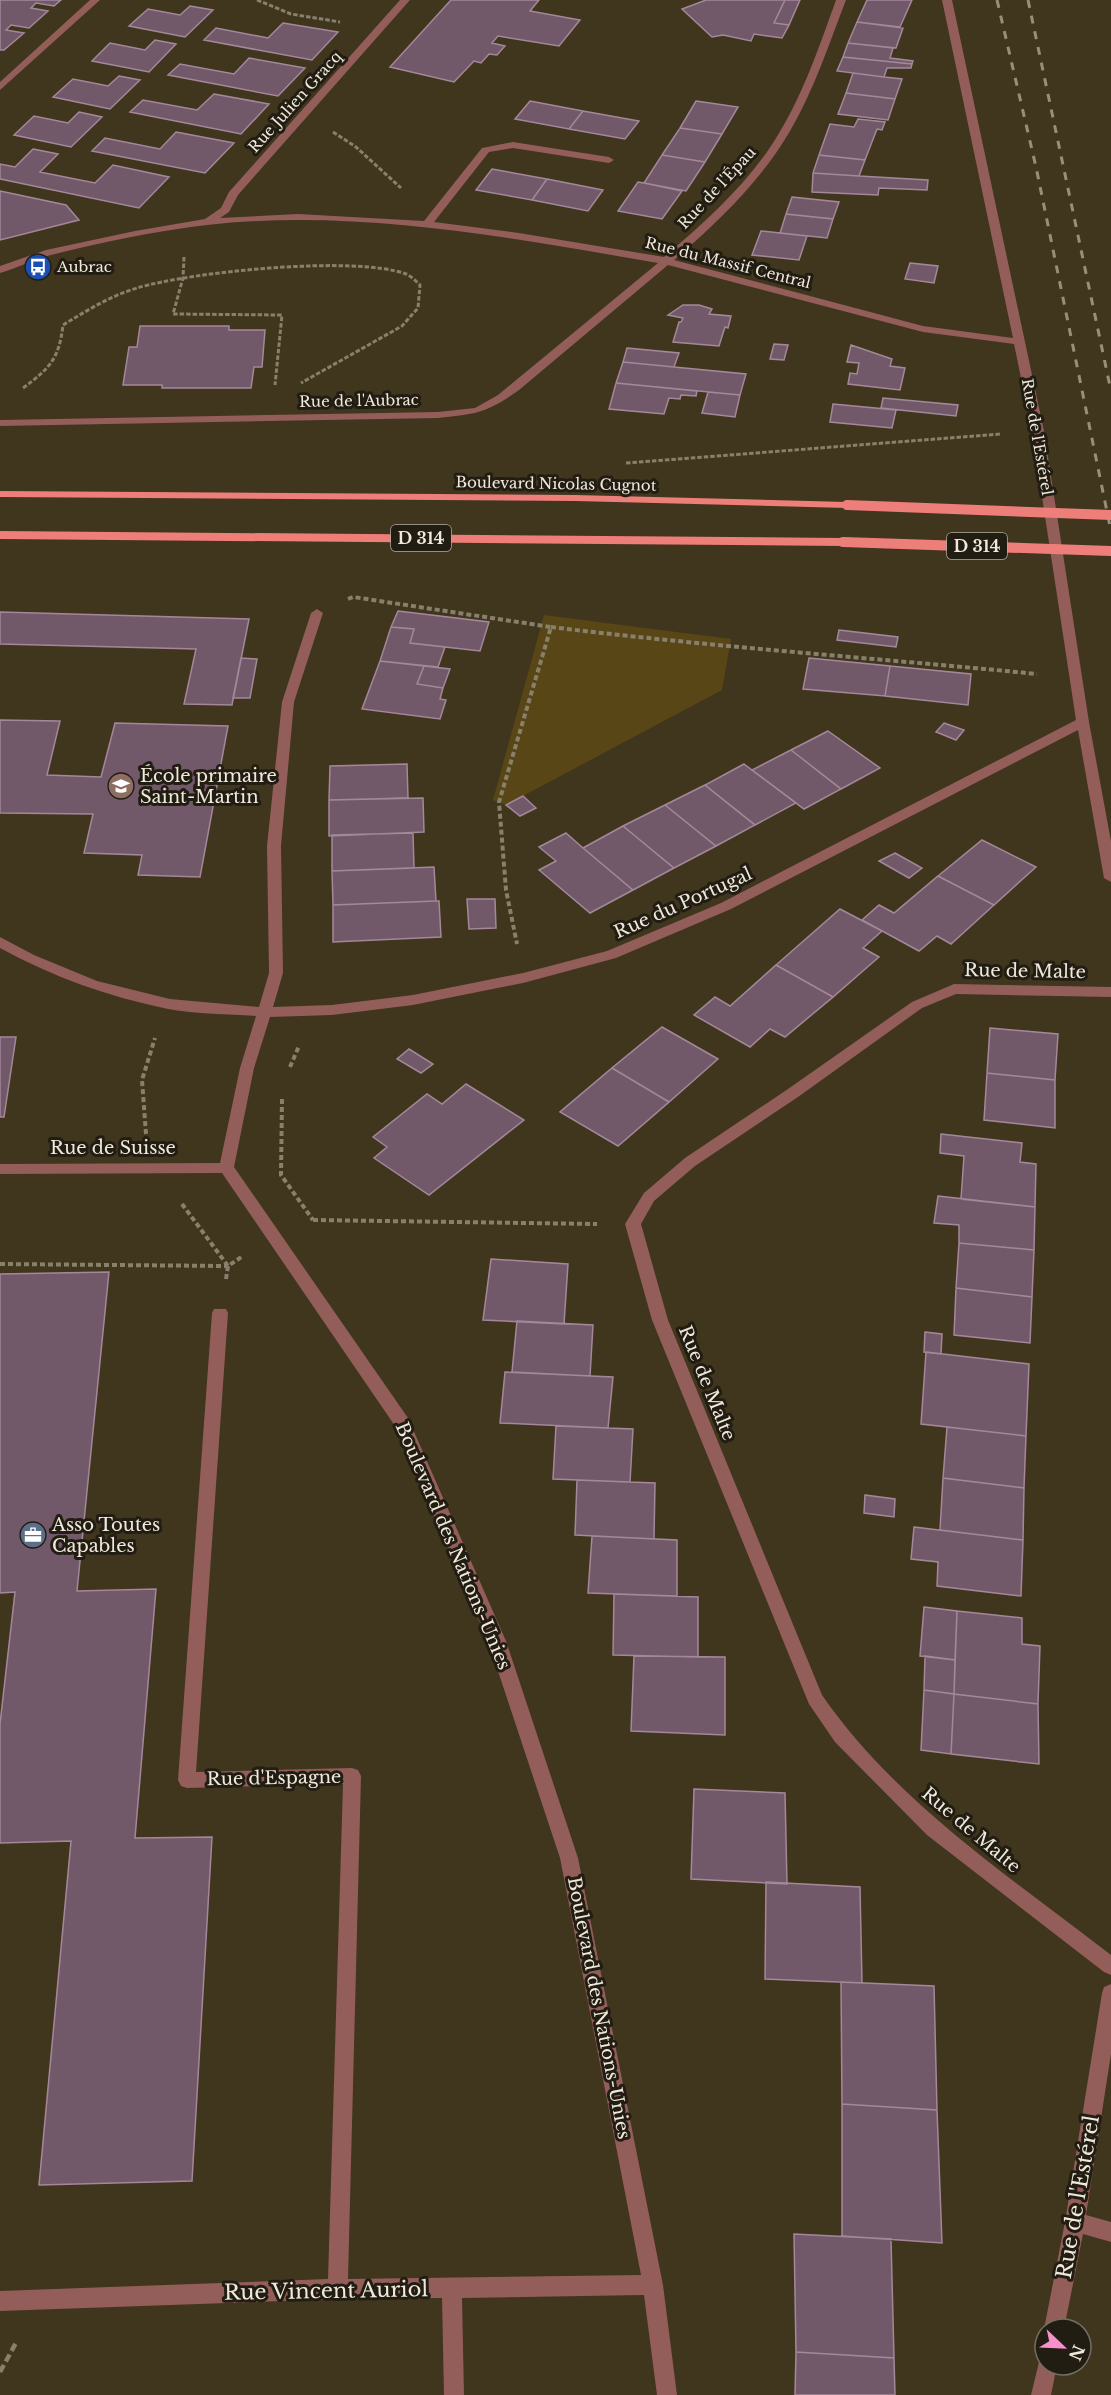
<svg xmlns="http://www.w3.org/2000/svg" width="1111" height="2395" viewBox="0 0 1111 2395" font-family="'Libre Baskerville',serif">
<style>
.green{fill:#594616}
.building{fill:#72596a;stroke:#a3889a;stroke-width:1.5}
.lines{fill:none;stroke-linecap:round;stroke-linejoin:round}
.path-far2{stroke:#89806c;stroke-width:3;stroke-dasharray:4.5 2;stroke-linecap:butt}
.path-far1{stroke:#89806c;stroke-width:4;stroke-dasharray:5 3;stroke-linecap:butt}
.path{stroke:#89806c;stroke-width:4.5;stroke-dasharray:8 4;stroke-linecap:butt}
.street{fill:#935d59;fill-rule:evenodd}
.primary{fill:#ed7e79;fill-rule:evenodd}
.rail{stroke:#978e7b;stroke-width:3;stroke-dasharray:8 8;stroke-linecap:butt}
.primary-bridge{stroke:#ed7e79;stroke-width:10}
.labels{text-anchor:middle;stroke-width:6;stroke-linejoin:round;paint-order:stroke}
.far-street-label{font-size:15px;fill:#f0e9db;stroke:#221d13}
.far-poi-label{font-size:15px;fill:#f0e9db;stroke:#221d13;text-anchor:start}
.shield{fill:#221d13;stroke:#b2ac9f;stroke-width:1.5}
.shield-label{font-size:16px;font-weight:bold;fill:#f0e9db}
.poi-label{font-size:18px;fill:#f0e9db;stroke:#221d13;text-anchor:start}
.street-label{font-size:18px;fill:#f0e9db;stroke:#221d13}
.near-street-label{font-size:21px;fill:#f0e9db;stroke:#221d13}
</style>
<rect width="100%" height="100%" fill="#40351d"/>
<path class="green" d="M544,615l187,24 -9,51 -216,115 -13,-5z"/>
<path class="building" d="M0,0h61l-7,6 -18,-3 -5,5 17,3 -19,17 -18,-3 -5,5 18,3 -20,17h-4z
M451,0h88l-9,11 50,9 -21,26 -61,-10 -6,7 13,3 -8,9 -8,-1 -8,9 -7,-2 -20,21 -64,-15z
M785,0l-11,23 15,2 -7,13 -28,-4 -3,7 -28,-6 -11,2 -30,-28 24,-9z
M785,0h15l-11,25 -15,-2z
M867,0h45l-12,27 -43,-5z
M190,6l23,4 -28,27 -56,-11 19,-17 32,6z
M857,22l46,6 -7,20 -48,-5z
M283,23l55,9 -26,28 -108,-20 12,-12 52,10z
M155,40l21,4 -27,28 -57,-11 18,-18 35,7z
M848,43l45,5 -3,10 23,3 -1,3 -69,-7z
M843,57l69,7 -1,4h-24l-3,9 -47,-6z
M249,58l56,10 -27,28 -110,-21 12,-11 54,10z
M853,73l31,4 18,2 -7,20 -49,-6z
M119,76l21,4 -30,29 -57,-12 20,-18 35,7z
M846,93l49,6 -7,21 -50,-6z
M214,94l55,10 -28,30 -111,-22 13,-12 54,10z
M530,101l53,10 -14,18 -54,-10z
M696,101l42,6 -16,27 -42,-6z
M583,111l56,10 -14,18 -56,-10z
M79,112l23,5 -31,30 -57,-12 20,-19 34,7z
M858,119l27,3 -3,8 -5,-1 -12,31 -46,-5 11,-31 24,3z
M680,128l42,6 -17,28 -43,-7z
M176,132l58,11 -29,30 -113,-22 13,-13 55,11z
M33,149l25,5 -18,18 55,11 18,-18 56,12 -30,31 -139,-29v-15l15,3z
M662,155l43,7 -19,29 -42,-8z
M819,155l46,5 -6,16 -46,-3z
M492,169l55,10 -15,21 -56,-10z
M813,173l46,3 69,4 -1,10 -48,-2 -1,7 -66,-3z
M547,179l56,11 -15,21 -56,-11z
M638,182l6,1 38,8 -20,28 -44,-8z
M0,191l66,14 13,15 -79,20z
M792,197l47,5 -6,17 -47,-5z
M786,214l47,5 -6,19 -47,-5z
M761,231l46,5 -8,24 -47,-5z
M910,263l28,3 -4,17 -29,-4z
M683,305h16l13,4 -3,5 22,2 -3,12 -3,-1 -6,19 -46,-4 6,-20h2l2,-4 -15,-3z
M140,326h89v4h36l-3,37h-8l-3,21h-89v-3h-39l6,-38h8z
M774,344l14,1 -4,15 -14,-1z
M851,345l41,14 -2,7 15,2 -5,22 -52,-6 2,-11 7,1 2,-11 -12,-1z
M627,348l52,5 -5,14 -51,-5z
M623,362l51,5 72,7 -6,21 -124,-12z
M616,383l81,8 -1,5 -15,-1 -1,4 -11,-1 -5,16 -55,-5z
M708,392l32,3 -5,22 -33,-4z
M883,398l75,7 -2,11 -75,-8z
M833,404l63,6 -4,18 -62,-6z
M398,611l91,11 -9,29 -70,-8 4,-14 -23,-2z
M0,612l249,7 -17,86 -48,-1 12,-55 -196,-5z
M391,627l23,2 -4,14 35,4 -7,20 -58,-6z
M839,630l59,7 -2,10 -59,-7z
M241,658l16,1 -7,39h-17z
M809,658l81,8 -5,30 -82,-7z
M380,661l44,5 -7,18 26,4 -3,11 6,1 -6,19 -78,-10z
M424,666l26,3 -7,19 -26,-4z
M890,666l81,8 -3,31 -83,-9z
M0,720l60,1 -13,54 54,2 14,-54 113,3 -28,151 -62,-2 4,-20 -58,-2 9,-39 -93,-1z
M944,723l20,7 -8,10 -20,-8z
M828,731l52,37 -39,21 -50,-39z
M791,750l50,39 -37,20 -52,-39z
M407,764l1,34 -79,2 1,-34z
M744,764l52,39 -41,22 -50,-40z
M705,785l50,40 -39,21 -51,-41z
M523,796l13,12 -16,8 -14,-11z
M423,798l1,34 -95,4v-36z
M665,805l51,41 -42,22 -51,-42z
M623,826l51,42 -41,22 -50,-42z
M413,833l1,35 -82,3v-36z
M566,833l17,15 50,42 -43,23 -51,-43 17,-9 -17,-14z
M982,840l54,27 -42,38 -56,-29z
M895,853l27,15 -13,10 -30,-17z
M434,867l2,34 -103,4 -1,-34z
M938,876l56,29 -43,39 -14,-8 -18,15 -57,-31 17,-15 15,8z
M467,899h28l1,29 -27,1z
M436,901h3l2,36 -108,5v-37z
M840,909l42,22 -19,17 16,9 -46,40 -57,-32z
M776,965l57,32 -48,40 -15,-8 -20,18 -56,-32 21,-18 15,9z
M662,1027l56,32 -49,43 -57,-34z
M990,1028l68,6 -3,46 -68,-7z
M0,1037h16l-12,80h-4z
M409,1049l24,15 -12,9 -24,-14z
M612,1068l57,34 -51,44 -58,-34z
M987,1073l68,7v48l-71,-8z
M466,1084l58,36 -95,75 -55,-37 13,-11 -14,-10 54,-43 15,10z
M941,1134l81,9 -2,19 16,2 -1,43 -74,-8 3,-43 -24,-3z
M938,1196l97,11 -1,43 -75,-7v-18l-25,-2z
M959,1243l75,7 -2,47 -76,-9z
M491,1259l77,5 -4,60 -81,-4z
M109,1272l-32,319 79,-2 -21,249 77,-1 -20,344 -153,4 32,-344 -71,2v-119l15,-132 -15,1v-319z
M956,1288l76,9 -2,46 -76,-8z
M517,1321l76,4 -3,51 -78,-4z
M925,1332l17,2 -1,20 -17,-2z
M926,1352l103,12 -3,72 -105,-12z
M505,1372l108,5 -5,51 -108,-5z
M556,1426l77,3 -3,53 -77,-3z
M947,1427l79,9 -2,52 -81,-10z
M943,1478l81,10 -1,52 -83,-10z
M577,1480l78,3 -1,56 -79,-4z
M865,1495l30,4 -1,18 -30,-4z
M914,1527l109,13 -2,56 -84,-10 1,-24 -27,-3z
M592,1536l85,4v56l-89,-3z
M614,1594l84,3v60l-85,-2z
M924,1607l33,4 -2,49 -35,-4z
M957,1611l65,7v26l18,2 -2,58 -84,-10z
M634,1656l91,1v78l-94,-4z
M925,1656l30,4 -1,34 -30,-4z
M924,1690l30,4 -3,60 -30,-4z
M954,1694l84,10 1,60 -88,-10z
M694,1789l91,4 2,91 -96,-5z
M766,1882l94,5 2,96 -97,-4z
M841,1982l93,4 3,124 -95,-6z
M842,2104l95,6 5,133 -100,-7z
M794,2234l97,5 3,119 -98,-6z
M796,2352l98,6 1,37h-100z"/>
<g class="lines">
<path class="path-far2" d="M257,0l34,14 49,8
M333,132l23,15 45,41
M184,257l-1,21 -10,36 109,1 -7,70
M23,388c27,-20 36,-29 40,-63 23,-14 47,-29 74,-37 53,-16 218,-33 269,-14 5,2 10,7 14,11l-2,23 -16,18 -101,57
M626,463l375,-29"/>
<path class="path-far1" d="M348,599l5,-2 198,30 -52,175 7,88 11,54
M551,627c162,20 324,31 486,47
M290,1067l9,-21
M282,1099l-1,76 32,45
M146,1134l-4,-54 13,-42
M182,1204l46,62
M313,1220l284,4
M0,1264l227,2
M226,1279l2,-13 15,-10"/>
<path class="path" d="M0,2372l17,-31"/>
<path class="street" d="M90,0h10l-100,90v-8z
M400,0h10l-172,195 -9,17 -9,6 78,-4 126,7 58,-73 31,-6 96,15 5,3 -5,3 -96,-15 -24,4 -55,70 85,11 145,24c39,-33 79,-69 107,-111 30,-45 47,-96 65,-146h10c-17,44 -32,90 -56,131 -29,50 -72,91 -116,129l249,66 90,12 -71,-338h10l92,431 45,291 22,119v41l-7,-4 -26,-148 -347,179 -115,49 -93,25 -110,22 -81,10 -62,2 -16,51 -20,99 174,251 98,223 72,217 85,427 14,110h-20l-13,-100 -182,3 2,97h-20l-2,-97 -104,1 -338,12v-20l328,-12 15,-495 -156,4 -6,-2 -3,-6 34,-467 2,-4h12l2,4 -32,459 156,-4 6,2 3,6 -13,503 293,-4 -81,-417 -72,-217 -93,-215 -173,-253 -222,1v-10l220,-1 20,-95 16,-52c-29,-2 -59,-2 -88,-7 -59,-12 -115,-32 -168,-61v-11l34,18 63,26 73,18 89,8 10,-34 -2,-127 15,-144 29,-89 6,-4 6,4 -29,89 -13,144 2,127 -10,34 59,-2 81,-10 110,-22 84,-22 114,-48 355,-183 -44,-289 -18,-87 -91,-12 -255,-67 -149,125c-32,23 -43,24 -81,28l-438,8v-6l438,-8 37,-4 23,-13 160,-132c-146,-25 -302,-55 -451,-38 -52,6 -105,17 -156,30 -17,4 -34,13 -51,18v-7l46,-16 89,-19 70,-12 16,-11 8,-16z
M954,984l157,3v10l-155,-3 -34,14 -124,89 -103,69 -41,35 -13,23 27,96 154,375c74,107 187,181 289,260v20l-7,-3 -177,-137 -92,-93 -26,-38 -157,-384 -27,-96 19,-31 41,-35 103,-69 124,-87z
M1111,1984v70l-25,161 25,7v20l-28,-8 -19,95h-19v3l-1,-3 21,-107 37,-229 2,-6z
M1045,2356v9h12l-6,30h-20l9,-37z"/>
<path class="primary" d="M0,491l575,4 272,7 6,3 -6,3 -272,-7 -575,-4z
M0,531l843,7 6,4 -6,4 -843,-7z"/>
<path class="rail" d="M997,0l39,167 75,364
M1028,0l83,391"/>
<path class="primary-bridge" d="M847,505l264,10
M843,542l268,9"/>
</g>
<defs>
<symbol id="bus-disc" viewBox="-11 -11 22 22"><circle r="9.5" fill="#1a4fb4" stroke="#221d13"/><path d="M-5-6H5V4H4V6H2V4H-2V6H-4V4H-5ZM-3.5-4V0h7V-4ZM-3.5 1.2v1.5H-2V1.2ZM2 1.2v1.5H3.5V1.2Z" fill="#fff"/></symbol>
<symbol id="school-disc" viewBox="-11 -11 22 22"><circle r="9.5" fill="#8d6e63" stroke="#221d13"/><path d="M0-5L7-2L0 1L-7-2ZM-4 1L0 2.5L4 1V4Q0 6-4 4Z" fill="#fff"/></symbol>
<symbol id="office-disc" viewBox="-11 -11 22 22"><circle r="9.5" fill="#5c6f8a" stroke="#221d13"/><path d="M-6-3h4V-5.5h4V-3h4V5H-6ZM-1-4.5V-3h2v-1.5ZM-6 0V1H6V0Z" fill="#fff"/></symbol>
</defs>
<g fill-rule="evenodd">
<use href="#bus-disc" x="23" y="252" width="30" height="30"/>
<use href="#school-disc" x="106" y="771" width="30" height="30"/>
<use href="#office-disc" x="18" y="1520" width="30" height="30"/>
</g>
<g class="labels">
<g class="far-street-label">
<text transform="translate(295 102) rotate(-48)" y="5">Rue Julien Gracq</text>
<text transform="translate(717 188) rotate(-47)" y="5">Rue de l'Épau</text>
<text transform="translate(728 263) rotate(14)" y="5">Rue du Massif Central</text>
<text transform="translate(359 401) rotate(-1)" y="5">Rue de l'Aubrac</text>
<text transform="translate(1037 437) rotate(80)" y="5">Rue de l'Estérel</text>
<text transform="translate(556 484) rotate(1)" y="5">Boulevard Nicolas Cugnot</text>
</g>
<g class="far-poi-label">
<text x="57" y="272">Aubrac</text>
</g>
<g class="shield">
<rect x="391" y="525" width="60" height="26" rx="4.5"/>
<rect x="947" y="533" width="60" height="26" rx="4.5"/>
</g>
<g class="shield-label">
<text x="421" y="544">D 314</text>
<text x="977" y="552">D 314</text>
</g>
<g class="poi-label">
<text x="140" y="782">École primaire<tspan x="140" dy="21">Saint-Martin</tspan></text>
<text x="52" y="1531">Asso Toutes<tspan x="52" dy="21">Capables</tspan></text>
</g>
<g class="street-label">
<text transform="translate(683 903) rotate(-24)" y="6">Rue du Portugal</text>
<text transform="translate(1025 971) rotate(1)" y="6">Rue de Malte</text>
<text x="113" y="1154">Rue de Suisse</text>
<text transform="translate(707 1383) rotate(68)" y="6">Rue de Malte</text>
<text transform="translate(453 1546) rotate(67)" y="6">Boulevard des Nations-Unies</text>
<text transform="translate(274 1778) rotate(-1)" y="6">Rue d'Espagne</text>
<text transform="translate(971 1830) rotate(40)" y="6">Rue de Malte</text>
<text transform="translate(599 2008) rotate(79)" y="6">Boulevard des Nations-Unies</text>
</g>
<g class="near-street-label">
<text transform="translate(1078 2197) rotate(-80)" y="7">Rue de l'Estérel</text>
<text transform="translate(326 2291) rotate(-1)" y="7">Rue Vincent Auriol</text>
</g>
</g>
<g transform="translate(1063 2347) rotate(113)"><circle r="28" fill="#221d13" stroke="#746f63" stroke-width="1.5"/>
<path d="M0-4.5L10 22L0 15L-10 22Z" fill="#f890cd"/>
<text y="-9" font-size="16" font-weight="bold" text-anchor="middle" fill="#f0e9db">N</text>
</g>
</svg>
